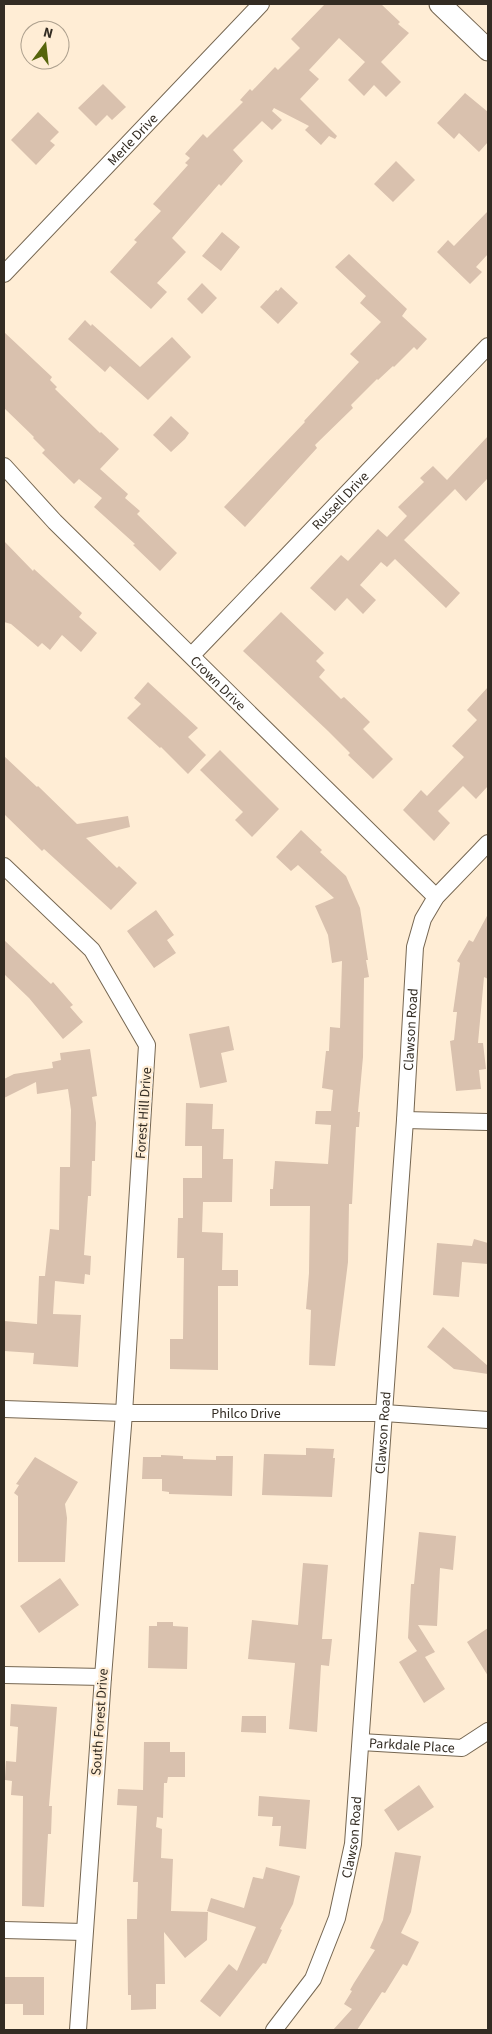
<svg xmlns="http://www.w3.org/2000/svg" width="492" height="2034" viewBox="0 0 492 2034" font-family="'Source Sans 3',sans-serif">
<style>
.building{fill:#d9c1ae}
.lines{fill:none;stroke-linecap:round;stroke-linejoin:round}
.minor-casing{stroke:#766752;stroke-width:18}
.tertiary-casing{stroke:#766752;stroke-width:23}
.minor{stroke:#fff;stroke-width:16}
.tertiary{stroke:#fff;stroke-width:21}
.labels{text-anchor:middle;stroke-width:4.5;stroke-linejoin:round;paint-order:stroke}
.street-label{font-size:14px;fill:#332c23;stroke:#ffedd5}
</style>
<rect width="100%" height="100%" fill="#ffedd5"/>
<path class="building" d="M325,4h56l19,18 -2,2 11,9 -28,29 20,20 -15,15 -12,-12 -10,11 -16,-16 17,-18 -26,-24 -30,32 10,9 -19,20 37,37 -2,3 -6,-3 -8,9 -16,-15 4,-4 -35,-18 -2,3 10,9 -10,10 -10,-9 -29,29 10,11 -22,25 -2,-2 -47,54 14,14 -29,31 10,9 -16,17 -41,-37 27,-30 -3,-2 27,-29 -8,-7 35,-39 -3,-2 5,-5 -5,-4 18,-20 4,4 36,-36 -3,-2 10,-11 2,2 23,-24 3,3 22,-22 -9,-9z
M103,84l23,23 -14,13 -5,-5 -11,11 -18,-18z
M465,93l23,19v30l-9,10 -20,-19 -5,6 -17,-16z
M38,112l21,20 -9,9 5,4 -19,20 -25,-25z
M396,161l19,19 -22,22 -19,-18z
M488,211v43l-12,13 6,5 -12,12 -33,-32 11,-12 6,6z
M222,232l18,15 -19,24 -19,-15z
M349,254l58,55 -5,7 25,23 -10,11 -3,-3 -20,20 -1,-1 -15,14 -1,-1 -26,26 2,3 -38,37 2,3 -72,79 -21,-20 81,-85 -1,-1 55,-59 -9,-8 31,-32 -21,-19 6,-7 -31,-29z
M202,283l15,15 -15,16 -15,-15z
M281,287l17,16 -20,21 -18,-17 16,-17 2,1z
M85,320l6,6 1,-2 48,43 32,-30 19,20 -43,43 -38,-34 -5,6 -37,-33z
M4,332l48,45 -2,3 7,7 -2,2 45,44 1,-1 18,17 -19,20 28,25 -3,4 15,13 -3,3 40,39 -17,18 -27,-26 2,-1 -41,-37 8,-9 -23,-19 -5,5 -32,-31 3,-3 -12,-12 1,-1 -30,-29z
M171,416l18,17 -4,6 -14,13 -18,-17z
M488,436v42l-22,23 -11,-12 -51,51 56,53 -14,15 -51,-49 -8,8 -6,-5 -21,23 16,15 -13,14 -16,-16 -12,13 -25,-23 31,-33 7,6 30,-32 9,8 20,-21 -9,-9 26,-25 -4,-4 13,-12 14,14z
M4,541l29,30 1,-2 48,44 -3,4 18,16 -16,19 -19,-17 -12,15 -8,-7 -4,4 -27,-23 -7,-2z
M281,612l43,41 -8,8 9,9 -6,7 22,22 3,-2 26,25 -7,7 30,30 -20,20 -25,-24 2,-2 -22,-22 -85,-80z
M148,682l50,46 -10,9 18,18 -18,19 -27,-27 -1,1 -33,-30 14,-14 -7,-6z
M488,687v99l-12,13 -13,-13 -25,25 12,12 -16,18 -31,-31 18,-20 6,6 37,-39 -12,-11 25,-26 -10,-10z
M220,750l59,59 -27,28 -17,-17 8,-8 -43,-42z
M4,756l33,31 1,-1 39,38 51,-8 2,11 -44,11 31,30 2,-2 18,17 -26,27 -67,-61 -2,2 -38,-37z
M301,830l21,20 -2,2 26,24 14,32 8,52h-2l3,17 -5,1 -1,79 -5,55h2l-1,15h-3l-4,77h-3l-1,58 -13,104 -26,-1 2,-55 -5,-1 3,-36 1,-67h-40v-17h3l2,-28 53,3 3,-39 -16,-1 1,-13h15l2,-21 -11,-2 4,-37h3l1,-24 10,1 2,-67 -10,2 -4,-28 -13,-29 19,-8 -36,-33 -7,6 -15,-14z
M156,910l18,25 -7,5 9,13 -22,15 -27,-37z
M488,914v65l-4,-2 -6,66h5l3,26 -7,1 2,19 -25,2 -6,-50 4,-1 3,-28h-4l7,-49 -3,-2 12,-21 4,2z
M4,940l47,44 2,-2 20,23 -3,2 13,15 -20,17 -34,-41 -25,-24z
M229,1026l5,24 -13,3 6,29 -27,6 -11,-54z
M90,1049l7,47 -5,1 4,26 -1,38h-3l-1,35h-3l-4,59 7,1 -1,19 -5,-1 -1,10 -29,-3 -2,33 28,1 -3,52 -45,-3 1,-11 -30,-2v-30l33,3 2,-48h6l5,-47 9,1 1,-63h10l1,-57 -3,-21 -31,5 -1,-12 -32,16v-19l10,-5 39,-6 -1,-6 9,-2 -1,-7z
M186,1103l27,1 -1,25h12l-1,30h10l-1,43h-29l-1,30 21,1 -1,37h16v16h-20v84l-48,-1v-30h13l1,-81h-7l1,-40h5v-40h19v-32h-17z
M474,1239l14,4v21l-26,-2 -3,35 -26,-2 4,-52 35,3z
M443,1327l45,39v8l-34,-5 -27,-22z
M306,1448l28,1 -1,9h2l-3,39 -70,-2 2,-41 42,1z
M161,1455l22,1v3l33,1v-4h17l-1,40 -63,-2v-2l-7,-1v-12h-20l1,-22h18z
M35,1457l43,25 -13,22 2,14 -2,44h-47v-66l-4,-3 5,-8 -3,-1z
M419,1532l37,4 -3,34 -13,-2 -3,58 -19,-1 17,27 -10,5 20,32 -21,14 -25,-41 18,-11 -9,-13 3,-54h3z
M303,1563l25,2 -6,74h10l-3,27 -8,-1 -4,67 -28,-3 6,-66 -47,-4 4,-39 46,5z
M60,1578l19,27 -40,28 -19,-27z
M157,1622h16v4l15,1 -1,42 -39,-1 1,-42h8z
M488,1628v48l-21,-34z
M11,1704l46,3 -8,99h3l-1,28h-3l-4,73 -22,-1 1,-110 -12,-1 1,-14 -7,-1v-2l1,-17 10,1 2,-35 -8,-1z
M242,1716h24v17l-25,-1z
M144,1742h26v10h15v25h-17l-1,6h-3l-1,35 -6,-1 -1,10 6,2 -1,29 12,1 -2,52 37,1 -1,28 -22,18 -21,-26 1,52h-9v25l-25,1v-15h-3l-1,-76h10l1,-37h-5l4,-76 -20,-1 1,-16 25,1z
M419,1785l15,22 -36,24 -14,-21z
M259,1796l51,4 -4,49 -27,-3 2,-20h-9l1,-9 -15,-1z
M395,1852l26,4 -10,56 -10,21 18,9 -12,24 -4,-2 -18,29 -3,-1 -25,38h-24l19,-21 -8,-5 8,-13 -2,-1 4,-7 21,-33 -5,-2 13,-28z
M266,1867l34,9 -7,28 -13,25 2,1 -16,34 -3,-1 -43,54 -20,-16 29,-37 8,7 19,-44 -49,-16 4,-13 33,10 9,-31 10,2z
M4,1977h40v38h-21v-11h-19z"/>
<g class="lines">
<defs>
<g id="minor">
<path id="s1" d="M4,274l257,-270"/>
<path id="s2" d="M4,466l51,56 381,375"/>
<path id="s3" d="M192,655l296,-309"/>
<path d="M4,866l88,84 55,95 -23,368 -21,264 -25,353"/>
<path d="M405,1120l83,2"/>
<path id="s4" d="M4,1409l120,4h260l104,7"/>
<path d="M4,1675l99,2"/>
<path id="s5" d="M361,1742l101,6 26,-17"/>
<path d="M4,1930l80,2"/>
<path id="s6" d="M274,2030l39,-51 24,-61 16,-74 52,-724 10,-173 8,-28 13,-22 52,-54"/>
</g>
<path id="tertiary" d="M440,4l48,46"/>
</defs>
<use href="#minor" class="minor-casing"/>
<use href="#tertiary" class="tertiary-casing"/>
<use href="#minor" class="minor"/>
<use href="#tertiary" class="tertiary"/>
</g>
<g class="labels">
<g class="street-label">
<text dy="5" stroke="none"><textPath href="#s1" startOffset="186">Merle Drive</textPath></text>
<text dy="5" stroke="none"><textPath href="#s3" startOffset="214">Russell Drive</textPath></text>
<text dy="5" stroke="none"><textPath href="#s2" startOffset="305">Crown Drive</textPath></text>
<text dy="5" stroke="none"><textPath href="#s6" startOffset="1022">Clawson Road</textPath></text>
<text transform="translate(143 1113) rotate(-86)" y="5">Forest Hill Drive</text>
<text dy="5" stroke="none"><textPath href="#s4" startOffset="242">Philco Drive</textPath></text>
<text dy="5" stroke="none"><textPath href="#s6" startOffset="618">Clawson Road</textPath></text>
<text transform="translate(99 1722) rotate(-86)" y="5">South Forest Drive</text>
<text dy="5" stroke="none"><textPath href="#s5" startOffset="51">Parkdale Place</textPath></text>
<text dy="5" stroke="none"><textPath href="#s6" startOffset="212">Clawson Road</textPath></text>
</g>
</g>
<rect width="492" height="2034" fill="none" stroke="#332c23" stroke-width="10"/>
<g transform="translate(45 45) rotate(15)"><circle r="24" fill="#ffedd5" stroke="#ada08e"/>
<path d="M0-4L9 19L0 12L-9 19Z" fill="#56650c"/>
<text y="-8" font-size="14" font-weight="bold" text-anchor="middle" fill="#332c23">N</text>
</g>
</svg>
